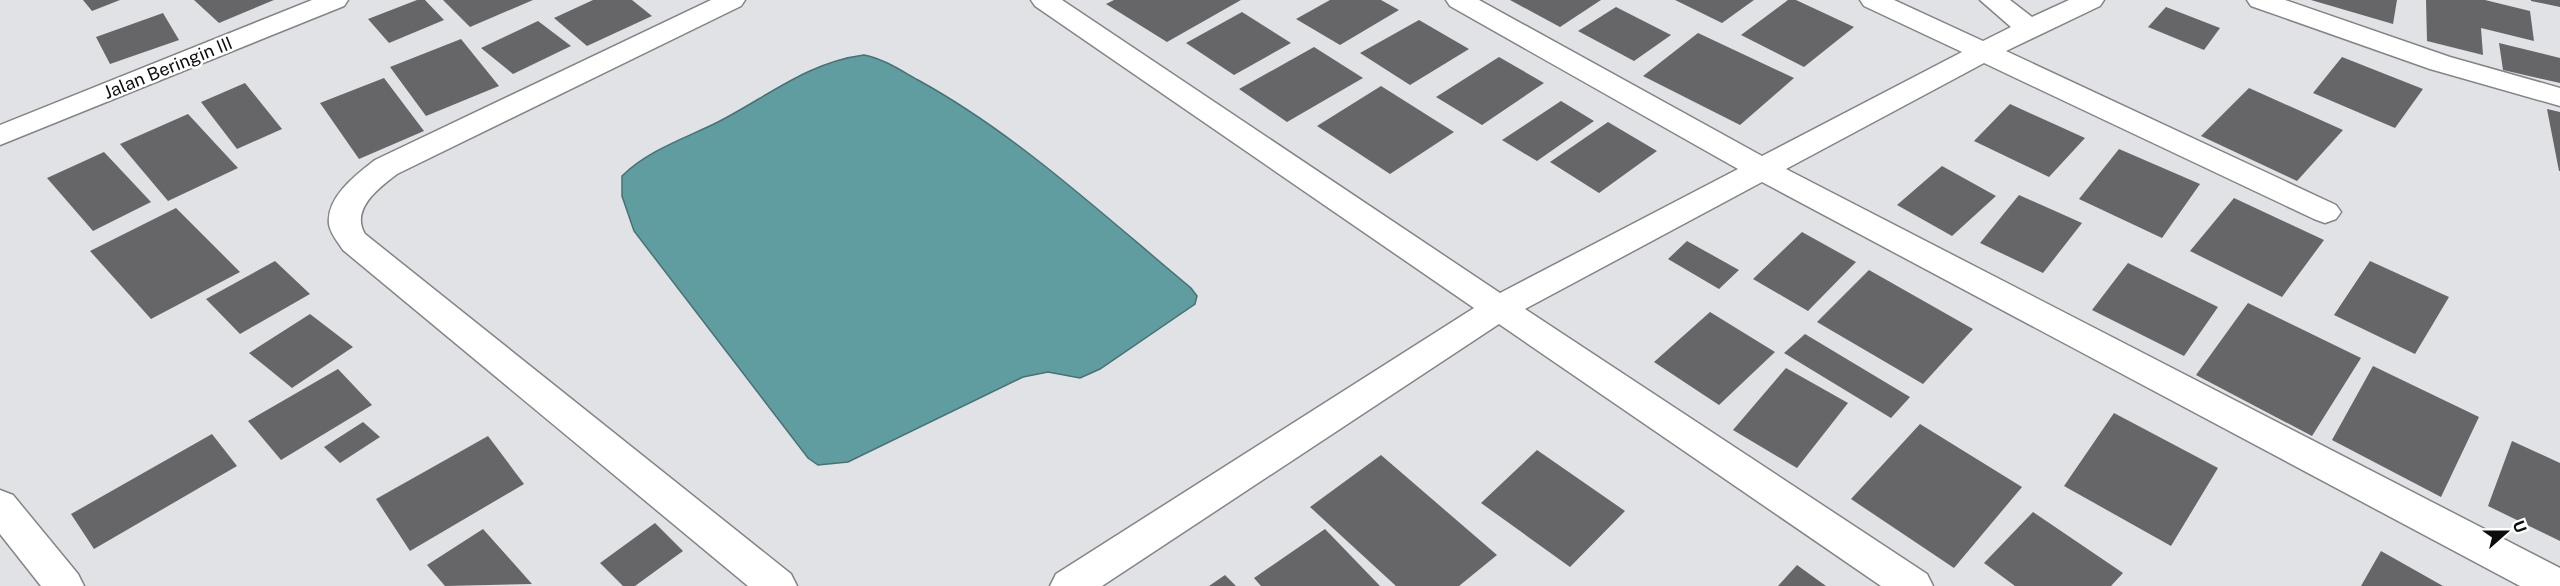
<svg xmlns="http://www.w3.org/2000/svg" width="2560" height="586" viewBox="0 0 2560 586" font-family="'Public Sans',sans-serif">
<style>
.water{fill:#609da0;stroke:#477274;stroke-width:1.5}
.building{fill:#666567}
.lines{fill:none;stroke-linecap:round;stroke-linejoin:round}
.minor-casing{stroke:#848487;stroke-width:3}
.minor{fill:#fff;fill-rule:evenodd}
.labels{text-anchor:middle;stroke-width:5;stroke-linejoin:round;paint-order:stroke}
.street-label{font-size:18px;fill:#0d0d0e;stroke:#fff}
</style>
<rect width="100%" height="100%" fill="#e1e2e5"/>
<path class="water" d="M864,55c20,4 36,15 54,25 100,55 185,135 273,208l6,8 -2,8 -95,65 -20,9 -32,-6 -25,5 -175,85 -30,3 -10,-7 -174,-227 -12,-35v-20c26,-26 64,-38 96,-54 49,-25 90,-60 146,-67z"/>
<path class="building" d="M83,0h37l-28,11z
M194,0h80l-55,23z
M417,0h8l19,20 -55,23 -21,-24z
M443,0h90l-63,27z
M593,0h39l20,16 -65,30 -33,-28z
M1114,0h127l-74,42 -61,-38z
M1330,0h51l18,10 -59,35 -44,-26z
M1510,0h91l-41,27z
M1675,0h79l-32,23z
M1788,0h8l58,27 -50,40 -63,-32z
M2311,0h86l-4,24z
M2426,0h59l45,11 4,30 -53,-13 2,27 -56,-14z
M2531,0h29v7l-29,-6z
M1616,7l55,28 -37,26 -56,-30z
M2166,7l54,21 -16,22 -56,-23z
M1242,12l49,31 -57,32 -48,-32z
M163,13l16,27 -69,24 -14,-27z
M1419,20l50,29 -59,36 -50,-32z
M538,21l33,25 -58,28 -32,-26z
M1698,33l96,45 -54,47 -97,-49z
M461,39l38,47 -73,30 -36,-49z
M2499,43l61,15v25l-57,-13z
M1314,47l49,31 -76,44 -48,-33z
M1499,57l45,26 -62,42 -46,-28z
M2342,57l81,32 -28,39 -82,-35z
M384,78l40,53 -65,28 -39,-56z
M245,83l37,46 -45,20 -36,-47z
M1381,86l73,46 -64,42 -73,-48z
M2249,88l94,42 -46,51 -96,-45z
M1561,101l33,20 -57,40 -35,-21z
M2010,104l75,34 -36,39 -75,-36z
M2547,109l13,3v59h-1z
M188,114l50,54 -70,33 -48,-57z
M1608,122l49,29 -58,42 -49,-31z
M2119,149l81,35 -38,54 -83,-39z
M104,152l47,50 -58,29 -46,-53z
M1942,166l54,30 -44,40 -55,-31z
M2019,195l63,28 -39,50 -63,-30z
M2234,198l90,42 -42,57 -92,-46z
M176,208l64,64 -89,47 -61,-68z
M1802,232l54,30 -48,49 -55,-32z
M1687,241l52,29 -20,19 -51,-30z
M275,261l35,33 -70,40 -34,-35z
M2370,261l79,36 -34,57 -81,-39z
M2128,263l90,44 -34,49 -92,-46z
M1869,270l104,59 -50,55 -106,-62z
M2248,303l113,55 -49,78 -116,-61z
M1710,312l65,40 -56,53 -65,-43z
M310,314l43,33 -61,41 -43,-35z
M1805,334l105,63 -19,21 -107,-65z
M2373,366l106,51 -38,80 -109,-57z
M1786,368l62,35 -51,65 -64,-38z
M338,369l34,36 -91,55 -33,-39z
M2114,413l104,55 -47,78 -107,-60z
M363,422l17,15 -40,26 -16,-16z
M1920,424l102,63 -68,81 -103,-69z
M212,434l25,32 -143,83 -23,-35z
M488,436l36,48 -114,67 -34,-52z
M2512,441l48,22v78l-72,-35z
M1537,450l88,61 -55,56 -89,-64z
M1381,455l116,100 -38,31h-63l-86,-79z
M2033,512l90,61 -12,13h-96l-31,-23z
M655,523l28,28 -48,35h-12l-23,-23z
M483,529l49,55 -87,2 -18,-21z
M1325,529l55,57h-119l-7,-8z
M2381,551l62,35h-82z
M1797,565l29,21h-48z
M1225,575l11,11h-27z"/>
<g class="lines">
<defs>
<path id="minor" d="M312,0h36l-4,6 -344,139v-20z
M711,0h34l-4,6 -344,168c-18,14 -47,35 -32,60l426,340 6,12h-49l-405,-336c-5,-8 -13,-17 -14,-26 -3,-27 28,-50 46,-64z
M1031,0h31l438,293 238,-124 -288,-163 -4,-6h33l283,156 200,-104 -98,-46 -4,-6h34l89,41 28,-14 -31,-27h30l22,17 37,-17h35l-4,6 -94,45 330,154 5,7 -5,7 -11,4 -11,-4 -330,-156 -198,106 774,399v18h-40l-758,-404 -237,127 402,265 6,12h-52l-382,-262 -397,262h-52l6,-12 418,-266 -439,-302z
M2247,0h38l165,57 110,31v18l-130,-37 -179,-63z
M0,490l13,5 65,79 6,12h-43l-41,-52z"/>
</defs>
<use href="#minor" class="minor-casing"/>
<use href="#minor" class="minor"/>
</g>
<g class="labels">
<g class="street-label">
<text transform="translate(168 68) rotate(-22)" y="6">Jalan Beringin III</text>
</g>
</g>
<g transform="translate(2506 532) rotate(69)" stroke="#ffffff" stroke-width="4.5" paint-order="stroke">
<path d="M0-4.5L10 22L0 15L-10 22Z" fill="#0d0d0e"/>
<text y="-9" font-size="16" font-weight="bold" text-anchor="middle" fill="#0d0d0e">U</text>
</g>
</svg>
